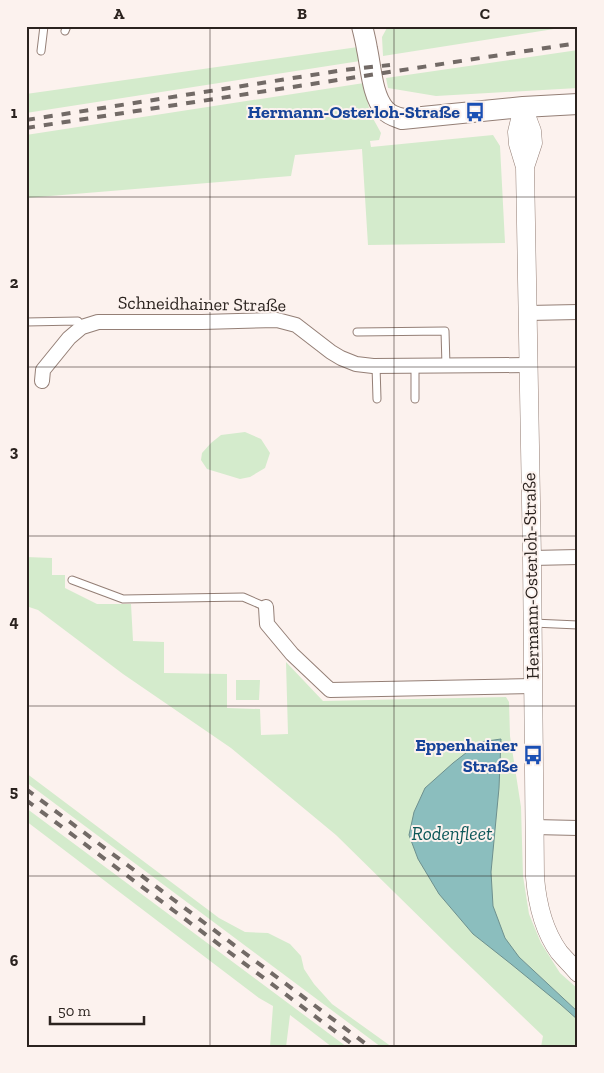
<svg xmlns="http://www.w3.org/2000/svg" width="604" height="1073" viewBox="0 0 604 1073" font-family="'Zilla Slab',serif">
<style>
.green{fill:#d4ebcc}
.water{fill:#8bbebe;stroke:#6e908e}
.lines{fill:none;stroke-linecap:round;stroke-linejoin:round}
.service-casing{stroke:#947f76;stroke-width:9}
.minor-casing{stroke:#947f76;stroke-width:16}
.tertiary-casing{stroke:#947f76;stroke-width:19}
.secondary-casing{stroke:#947f76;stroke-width:22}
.service{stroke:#fff;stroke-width:7}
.minor{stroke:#fff;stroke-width:14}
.tertiary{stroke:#fff;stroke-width:18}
.secondary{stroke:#fff;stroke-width:20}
.rail{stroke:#726a66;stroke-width:4;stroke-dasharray:9 9;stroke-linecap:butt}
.grid{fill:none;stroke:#2b231f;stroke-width:1;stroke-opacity:0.55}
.labels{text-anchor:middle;stroke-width:4;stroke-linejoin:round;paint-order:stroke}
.transit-label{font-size:18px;font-weight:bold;fill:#164399;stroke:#fcf2ee;text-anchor:end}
.street-label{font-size:18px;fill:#2b231f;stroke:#fcf2ee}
.water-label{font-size:19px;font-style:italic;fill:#0c5758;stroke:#fcf2ee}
.neatline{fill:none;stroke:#2b231f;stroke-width:2}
.grid-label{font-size:16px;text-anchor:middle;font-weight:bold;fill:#2b231f}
</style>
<rect width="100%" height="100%" fill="#fcf2ee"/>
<path class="green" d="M388,26h185l-190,30 -1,-19z
M358,47l2,14 -334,52v-19z
M578,50v38l-142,8 -48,-8 -2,-10z
M364,83l6,30 11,20 -2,7 -9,1 1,6 122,-12 7,11 5,97 -137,2 -6,-96 -67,6 -4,21 -265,22v-63z
M245,432l16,7 9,14 -5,15 -15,9 -10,2 -33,-10 -6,-9 1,-7 9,-10 10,-8z
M26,557l26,1v17h13v13l32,16h34l2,37 31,1v31l63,1v34l33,1 1,26 27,-1 -2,-72 37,39 183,-4 3,5 1,34 11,71 2,69 6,38 12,29 19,30 18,16v23l-59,-55 41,47 18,16v27h-37l2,-11 -91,-87 -116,-114 -105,-87 -108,-74 -85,-64 -12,-4z
M236,680h24l-1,20h-23z
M26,773l193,145 26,14 23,1 22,11 11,12 3,13 10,15 18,20 60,43h-11l-355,-265z
M26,808l321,239h-15l-42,-32 -4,32h-16l3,-41 -14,-8 -233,-177z"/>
<path class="water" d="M501,739l-2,49 -8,84 2,34 12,32 14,19 59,55v8l-18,-16 -49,-40 -38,-30 -34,-40 -21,-35 -9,-24 5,-23 11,-24 28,-25 27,-21z"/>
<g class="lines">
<defs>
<path id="service" d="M65,31l2,-5
M41,51l3,-25
M26,322l52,-1 4,6
M357,332l88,-1 1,35
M376,366l1,33
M415,366v33
M72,580l51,19 120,-2 23,10
M533,623l45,2"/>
<path id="minor" d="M528,313l50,-1
M42,381l1,-11 26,-32 13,-11 16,-5h104l75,-2 19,5 35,27 10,6 15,6 17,2 156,-1
M532,558l46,-1
M266,607l1,17 25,30 38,36 202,-4
M534,827l44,1"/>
<path id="tertiary" d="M523,107l-6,25 1,12 7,23 7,391 3,319c2,25 9,54 24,75 6,7 13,14 19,21
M523,107l9,24 1,12 -8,24"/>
<path id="secondary" d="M362,26c2,8 4,16 5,23 4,18 5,47 18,61 4,5 11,7 17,9l121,-12 55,-3"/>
</defs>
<use href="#service" class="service-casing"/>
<use href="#minor" class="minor-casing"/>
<use href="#tertiary" class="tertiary-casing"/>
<use href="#secondary" class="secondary-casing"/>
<use href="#service" class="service"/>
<use href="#minor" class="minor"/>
<use href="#tertiary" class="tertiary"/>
<use href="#secondary" class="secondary"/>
<path class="rail" d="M26,120l318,-50 46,-5
M26,128l552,-85
M26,789l344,258
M26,800l330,247"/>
</g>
<path class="grid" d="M210,26v1021M394,26v1021M26,197h552M26,367h552M26,536h552M26,706h552M26,876h552"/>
<defs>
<symbol id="bus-bare" viewBox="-9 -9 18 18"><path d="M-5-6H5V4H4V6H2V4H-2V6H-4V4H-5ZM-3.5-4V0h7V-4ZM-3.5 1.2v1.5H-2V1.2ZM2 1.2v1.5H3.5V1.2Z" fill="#1a4fb4" stroke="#fcf2ee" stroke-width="2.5" paint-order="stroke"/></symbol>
</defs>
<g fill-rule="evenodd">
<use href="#bus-bare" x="461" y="98" width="28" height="28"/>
<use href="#bus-bare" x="519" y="741" width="28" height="28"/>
</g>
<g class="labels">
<g class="transit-label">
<text x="460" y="118">Hermann-Osterloh-Straße</text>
<text x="518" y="751">Eppenhainer<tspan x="518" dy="21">Straße</tspan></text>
</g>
<g class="street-label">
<text transform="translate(202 304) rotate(1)" y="6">Schneidhainer Straße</text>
<text transform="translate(531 576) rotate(-91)" y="6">Hermann-Osterloh-Straße</text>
</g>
<g class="water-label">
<text x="452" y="840">Rodenfleet</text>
</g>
</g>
<rect width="604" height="1073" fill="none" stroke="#fcf2ee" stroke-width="55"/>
<path d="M50 1016v8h94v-8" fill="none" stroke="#2b231f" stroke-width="2.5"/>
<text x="58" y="1016" font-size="15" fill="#2b231f" stroke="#fcf2ee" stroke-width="4" paint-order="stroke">50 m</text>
<rect x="28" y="28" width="548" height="1018" class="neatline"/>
<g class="grid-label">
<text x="119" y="19">A</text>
<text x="302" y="19">B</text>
<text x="485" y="19">C</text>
<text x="14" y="118">1</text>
<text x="14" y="288">2</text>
<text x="14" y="457">3</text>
<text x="14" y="627">4</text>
<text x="14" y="797">5</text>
<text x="14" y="966">6</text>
</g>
</svg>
